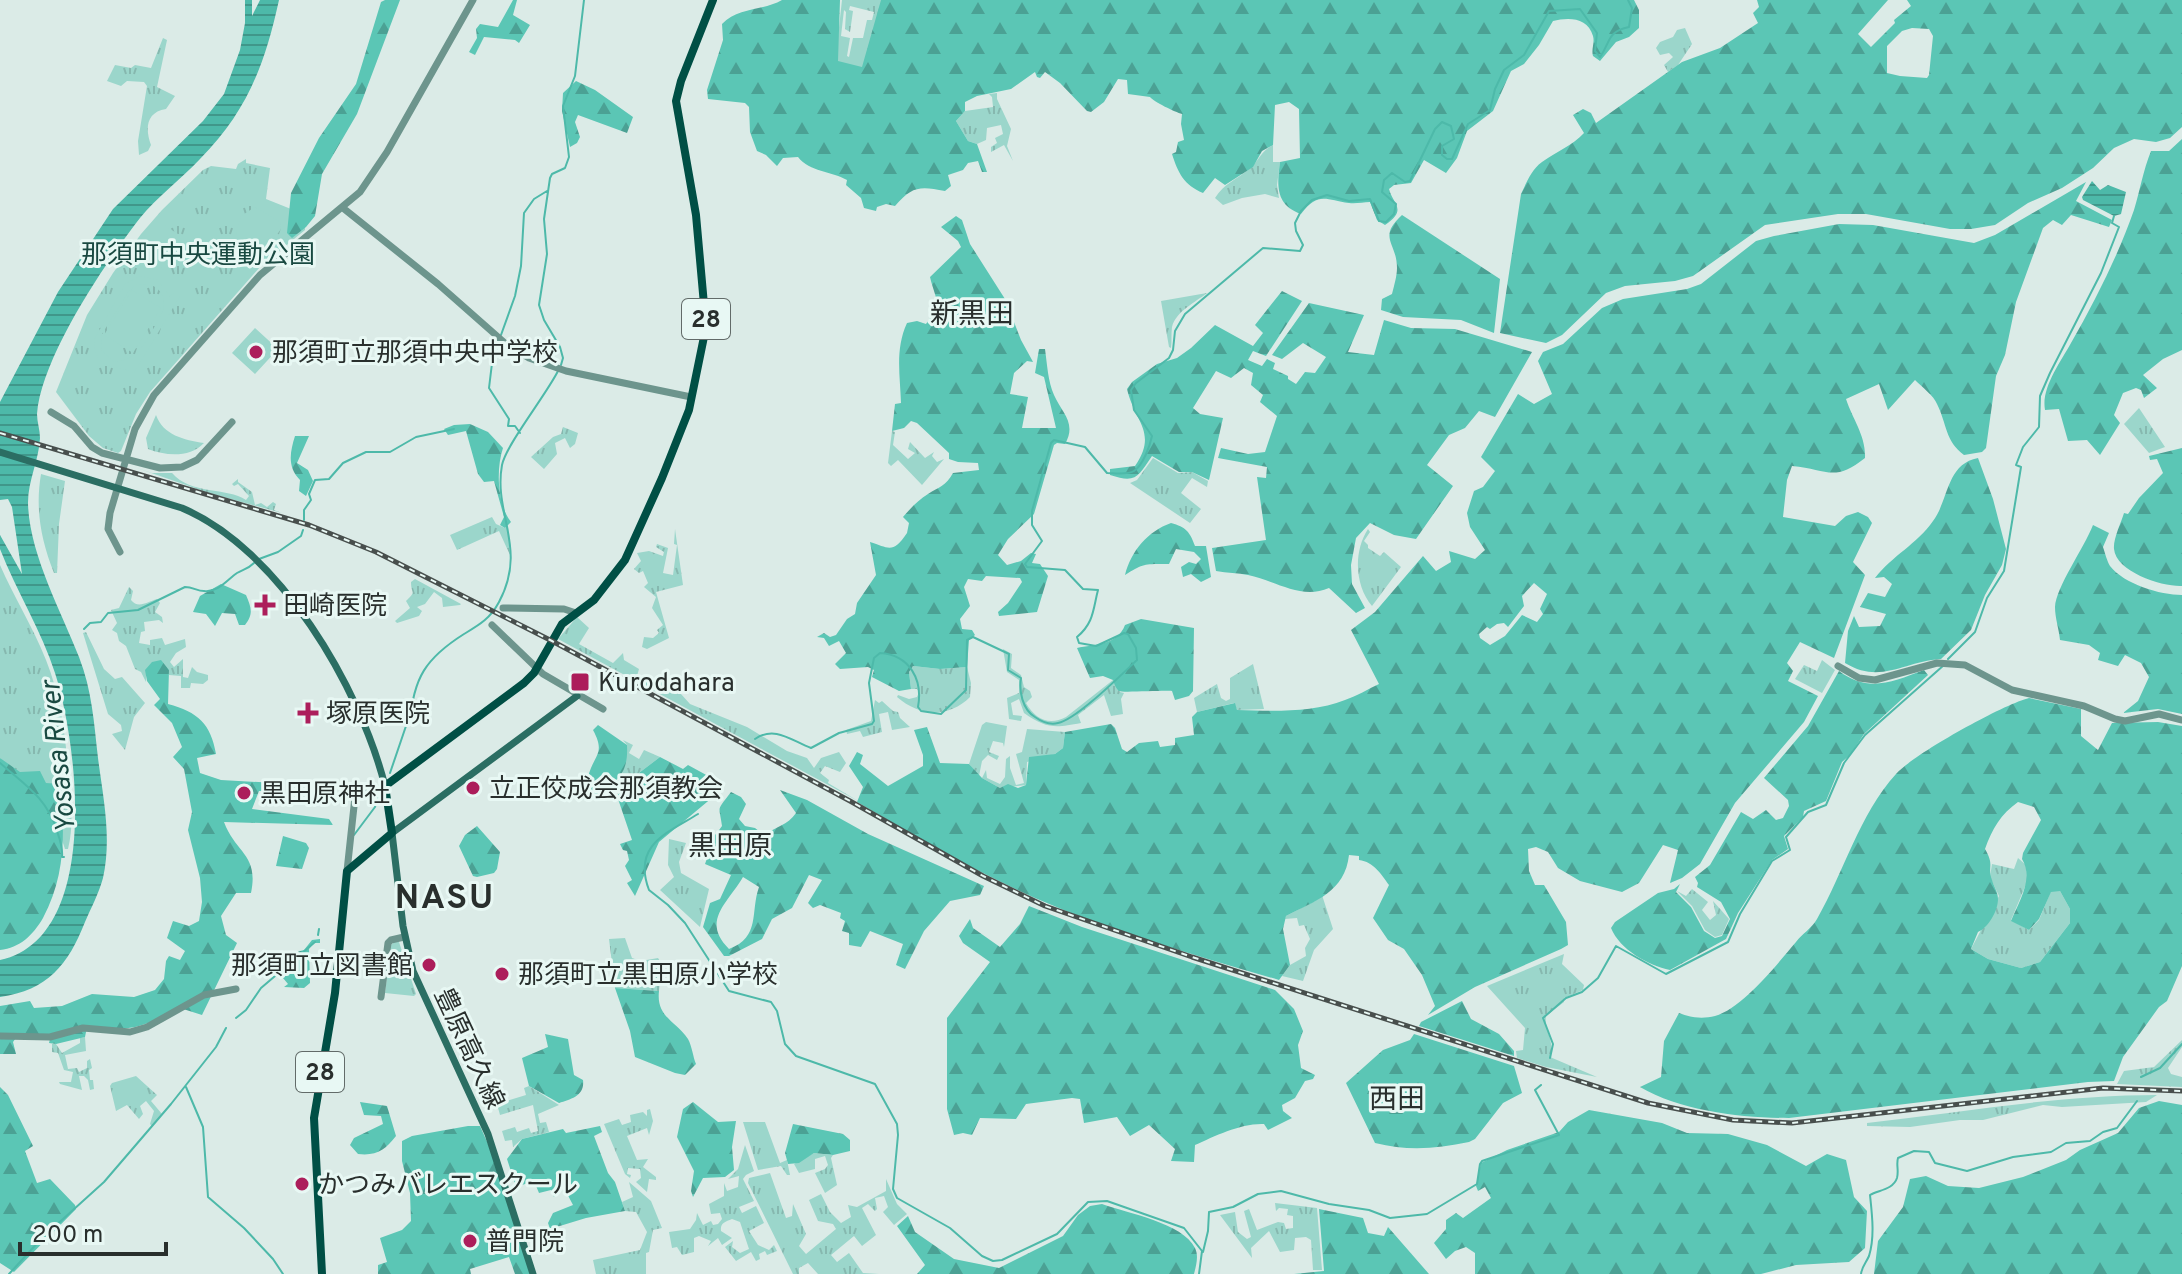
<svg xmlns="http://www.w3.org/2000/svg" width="2182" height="1274" viewBox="0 0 2182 1274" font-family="Overpass,'Noto Sans JP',sans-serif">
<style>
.grass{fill:url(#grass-tufts);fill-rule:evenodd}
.forest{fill:url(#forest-firs);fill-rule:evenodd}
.pitch{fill:#9bd6cb;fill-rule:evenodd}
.water{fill:url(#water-rules)}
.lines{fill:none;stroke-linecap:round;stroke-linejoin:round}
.stream{stroke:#4db9a9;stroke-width:2}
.tertiary{stroke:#6d958d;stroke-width:7}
.secondary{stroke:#2b6e63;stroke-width:7}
.primary{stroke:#004f45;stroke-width:8}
.rail-casing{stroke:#484f4d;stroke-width:5}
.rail{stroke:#e8f8f4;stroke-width:2;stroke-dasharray:6;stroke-linecap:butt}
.poi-dot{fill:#ac1e5b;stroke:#e8f8f4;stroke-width:3}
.labels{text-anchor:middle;stroke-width:6;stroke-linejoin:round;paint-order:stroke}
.shield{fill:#e8f8f4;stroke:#626b69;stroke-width:2}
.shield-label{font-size:24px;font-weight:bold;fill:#292f2d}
.park-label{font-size:26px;fill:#194941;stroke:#e8f8f4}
.poi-label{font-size:26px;fill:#292f2d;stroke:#e8f8f4;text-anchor:start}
.street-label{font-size:26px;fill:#292f2d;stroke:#e8f8f4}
.neighbourhood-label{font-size:28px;fill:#292f2d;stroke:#e8f8f4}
.water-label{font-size:28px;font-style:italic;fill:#194941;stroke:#e8f8f4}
.district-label{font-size:34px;font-weight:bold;letter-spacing:2px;fill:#292f2d;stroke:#e8f8f4}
</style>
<defs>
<pattern id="grass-tufts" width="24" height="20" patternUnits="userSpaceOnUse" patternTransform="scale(2)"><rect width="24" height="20" fill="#9bd6cb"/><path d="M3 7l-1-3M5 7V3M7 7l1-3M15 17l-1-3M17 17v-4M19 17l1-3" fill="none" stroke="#86b8af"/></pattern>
<pattern id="forest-firs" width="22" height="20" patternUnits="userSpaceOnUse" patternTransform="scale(2)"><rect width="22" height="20" fill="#5bc6b5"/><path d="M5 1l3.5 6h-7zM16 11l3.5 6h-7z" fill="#4ba194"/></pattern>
<pattern id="water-rules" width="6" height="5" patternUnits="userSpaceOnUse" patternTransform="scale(2)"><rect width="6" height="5" fill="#4db9a9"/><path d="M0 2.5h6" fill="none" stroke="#40978a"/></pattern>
</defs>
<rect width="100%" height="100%" fill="#dbebe7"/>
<path class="grass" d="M842,0h40l-18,69 -29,-5zM850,6l24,6 -2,8h-5l-4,18h-10l-4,19 -2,-1 3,-18 -9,-2 3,-26 2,2 -1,17 5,3 3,-21 -4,-1z
M1685,28l7,16 -14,21 -10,7 -4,-7 9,-8 -4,-4 -9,2 -4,-7 4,-6 13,-5 4,-7z
M163,38l4,2 -10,47 18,9 -9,13c-20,3 -21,20 -15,36l-3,6 -9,4 -1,-14 9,-55 -3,-4 -17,-1 -6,5 -14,-5 8,-16 16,3 4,-3 16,3z
M997,93v6l14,30 -4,17 6,15 -9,-16 -13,7v-5l6,-4 -2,-5 8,-4 -2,-9 -14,3 -1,12 -9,4 -9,-3 -12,-20 9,-10 28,-4 -1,-10 -3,-3z
M1273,145v17h7l-3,23 2,13 -14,-4 -23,4 -19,7 -8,-7c9,-15 22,-18 35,-30 10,-8 10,-16 23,-23z
M246,159v4l24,5 -4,31 25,10 -1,4 15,13v4l-45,37 -110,125 -14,22 -15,37 -3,2 -15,-5 -14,-12 -33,-44 31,-77 26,-42 28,-39 21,-24 41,-40 8,-4 25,3 2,-5z
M1207,293c-11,9 -31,18 -35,34 -1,7 0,14 -1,21l-2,-1 -8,-46z
M2139,408l26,39 -16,6 -25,-29z
M156,415c7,20 28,25 48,28 -14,15 -38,13 -56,6l-2,-11z
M563,427l15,6 -3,11 -5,4 -5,-10 -10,5 2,11 -13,15 -13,-12 22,-20 8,-3z
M892,431l3,1 -2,13 15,14 7,-6 -7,-4 2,-7 15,16 9,-6 -2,4 5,6 7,-3 -22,26 -24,-25 -7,6 -3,-3z
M1153,458l25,15 14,-1 16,9 -1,6 -15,-9 -11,15 20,16 -11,14 -60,-40 7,-3z
M134,467l18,6h20c19,22 55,14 74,27l3,-4 -11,-12 -4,2 -2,-2 6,-5v3l14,10 3,13 6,-2 6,4 6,-5 3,2 -2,6 8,3 -73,-20z
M41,474l24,7 -6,43 -2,49h-3c-13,-33 -19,-64 -13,-99z
M492,517l4,7 9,4 3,-2 2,29 -11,-24 -42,19 -7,-15z
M675,529l8,56 -27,7 13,46 -22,11 -5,-2 2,-10 9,1 6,-5 -2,-3 6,-5 -11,-17 4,-11 -12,-10 4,-4 -5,-12 -4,2 -5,-4 7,-8 -4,-8 12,-2 14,5 1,-4 -8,-5 1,-3 11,4 -5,25 10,2 4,-30 -3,-1z
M1368,529l2,3 -6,9 4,4v3l12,8 4,-4 17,15 -29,39c-17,-20 -19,-54 -4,-77z
M0,565c14,32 33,62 46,95 15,37 19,76 23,115 2,25 5,50 -1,74h-3l-11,-33 -54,-58z
M415,579l46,25 -1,1 -17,2 -1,-9 -8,-6 -9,12 -8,3 5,4 -3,5 -22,7 -2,-2 15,-13 -4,-7c11,-11 5,-6 5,-19z
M129,587l4,4 -2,9c7,9 16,2 26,-1l3,4 -5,9 7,5 1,6 -4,-3 -15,2 1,9 -4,1 -2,11 11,2v-5l12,-2 3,7 20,-6 1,8 -10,6 -6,9 4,5 9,-8v18l5,1 4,-11 5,5 11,3v5l-5,4 -12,-1 -1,5h-9v-12l-12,-1v-5h-23v12l-5,-10 -6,-3 -9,-23 -7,-5 -2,-8 -5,-3 5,-7 -6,-13 8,-2z
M577,617l12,11 -10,16 34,19 10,-10 1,7 15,9 -2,7 21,11 5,-9 9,6 18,20 57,23 40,24 20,7 7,10 7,-10 18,-6 7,11 -6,9 -15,-6 -5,7 9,7 -1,3 30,18 -300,-162z
M86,632l18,37 11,10 7,-2 23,26 -11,14 -9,33 -13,-16 10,-3 -1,-6 -13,-11 -25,-81z
M1003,649l9,5 -1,14 10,7 3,12 6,4 2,6 -6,6c9,16 23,23 40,14l47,-37 7,12 4,1 -3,6 2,15 -12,2 -7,-21 -26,20 3,8c-26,5 -34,6 -57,-10l-5,-14 -8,4 2,12 9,1 -1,5 -12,-2 -2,-21 12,-5v-13l-12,-8z
M1822,660l13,10 -13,23 -27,-14 9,-14 13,6z
M1253,664l11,45 -27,1 -3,-7 -37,9 -3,-14 23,-14 4,14 5,3 4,-2v-21z
M913,666l27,3 27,-2 4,16 -1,14c-21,21 -50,20 -73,0l1,-2 11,4 8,-2 2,-5 -2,-3h-6l-2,-17z
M875,700l4,3 3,-2 11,10 5,1 2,6 10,9 -18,3 -4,-18 -9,2 3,18 -19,5 -3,-6 -13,3 -1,-4 25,-9z
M986,722l21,4 -3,21 -1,-4 -10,-2 -4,11 10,4 -2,4 -9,-5 -6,6 -3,15 -10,-12 13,-39z
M1027,729l38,3 -2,16 -8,6 -28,8 -1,23 -26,3 -18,-10 4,-8 1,8 13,6 5,-7 1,-18 4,-3v12l6,17 8,-2 -8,-29 6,-2z
M623,740l10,5 -4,8 10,6 5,-9 16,7 -25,19 -12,15 -5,-10 4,-6 5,-30z
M669,839l17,4 -7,19 2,11 28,16 -9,38 -40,-37 14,-13 -6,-12z
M2018,858l8,7 1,17 -16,38 18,10 10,-10 12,-29h9l10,18v14l-30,39 -19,6 -33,-9 -17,-10 28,-53 -9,-19 2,-13 22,5z
M1692,889l16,13 -6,8 8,10 6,-5 -3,-14 16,18 -7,16 -7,2 -10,-7 -13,-24 -15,-15 9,5z
M1322,895l11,34 -19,21 -11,31 -21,-5 8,-11 16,-9 -1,-8 5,-9 -6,-14 -5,1 -2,-8 -12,1 1,-3 29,-15z
M625,938l7,20 9,3 17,-3 4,6 -3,27 -44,-3 -6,-49z
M394,942h5l17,52 -2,2 -29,-3 6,-48z
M1564,954l-2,10 22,21 -1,5 -19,8v4l-18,14c-2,16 9,22 4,41l47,20 -51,-10 -29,-9 -1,-7 7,-1 2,-22 -38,-42z
M85,1037l1,14 -21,4 3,14 9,-1 2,4 8,-4v-7l3,-2 2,9 -3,2 1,10h3l1,9 -4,1 -2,-10 -4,-4h-5l3,14 -22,-6 -1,-2h12l2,-10 -9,-2 -6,-17 -6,-1v-8h4l6,9 18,-10v-5z
M2182,1040v7l-14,21 3,6 11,3v10l-65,-3 7,-13 30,-4z
M136,1076l21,19 -6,6 11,13 -10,12 -2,-2 4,-13 -8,-10 -6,5 3,8 -4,5 -12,-14 -11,6 -6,-25 2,-3z
M529,1086l30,19 -21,9 2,9 6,-1 3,10 -27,7 -9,8 -1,-7 -7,1 -3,-10 13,-4 2,5 12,-4 2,5 7,-2 -5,-26 -33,10 -3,-11 29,-9 -2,-7z
M2157,1095l-11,7 -84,5 -19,-2 -60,15h-23l-50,7 -43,-1v-3c96,-11 193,-28 290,-28z
M650,1109l3,12 -4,14 -2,-7 -20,8 10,24 11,-1 -5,8 13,10v3l-7,-1 -2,13 -11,-10 5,-4 -1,-9 -12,-1 -1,6 4,1 -1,3 -5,-4 -21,-50 15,-5 3,6 9,-3 -1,-7 13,-3 4,4v-6z
M743,1122h22l15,41 7,-3 3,15h-3l-6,-9 -23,4z
M745,1145l9,26 -8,4 -3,4 11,22 -15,6 3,6 14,-7 8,17 -15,8 9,14 11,5 5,-5 3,6 -10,4 -2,-4 -6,3 1,5 -4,2 -5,-9 -15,9 -11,-14 8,-6 -1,6 8,6 9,-4 -9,-27 -8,-3c-7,3 -12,4 -11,12l11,7 -10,7 -4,-7 -10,8 3,-5 -12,-5 -5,2v14l-12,3 -5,-8 -5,1 -3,-16 21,-3 6,-9 1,-7 6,12 8,-4 2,4 5,-1 4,-5 -2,-6 -9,1 -2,-10 15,-8v-13l3,8 11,-4 1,-11 -11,3 10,-10z
M814,1153l19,2 -2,3 6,27 -12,8 -10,-20 10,-4 3,-4 -3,-9 -10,3v10l-16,4 -5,-9z
M770,1173l16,45 6,-2 1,-12 13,30 -7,12 7,8 30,-25 -3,-5 -15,-3 -9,-21 12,-6 9,18 11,11 10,-6 -3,-12 9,2 29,-16v-12l11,25 10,10 -13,11 -11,-13 5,-5 -4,-11 -9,2 2,11 -2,2 -7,-7 -6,4 14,27 -14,11 -8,-10 -23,19 6,7 12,-9 14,20 16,1h-61l-10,-11 -9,5v6h-6l-45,-91 1,-5z
M629,1182l22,19 11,27 -9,2 -4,22 -3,1v21h-50l-3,-14 47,-10 7,-18 -11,-20 -11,-1 -3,-9 11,-5z
M1275,1203l42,5 5,62h-9l-2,-30 -5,-3 -11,1 -1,12 -14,2 -11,-21 -18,17 1,10 -32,-43 15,-3 3,20 9,7 4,-2 -7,-26 5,-2 8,21 21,-8 6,1 2,6 7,-1v-12l-6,-1 1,-6 -9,-1 -3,3z"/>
<path class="forest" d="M385,0h15l-43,114 -35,60 -7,42 -9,11 -14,11 -5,-5 4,-40 28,-55 37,-54 25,-82z
M513,0h4l-4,15 17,10 -11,18 -4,-3 -31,-3 -9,18 -6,-3 8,-14 -1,-9 4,-5 18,3z
M782,0h58l-2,61 24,6 19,-67h753l5,10v18l-10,9 -13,5 -16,19 -7,-5c-2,-7 2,-13 0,-20 -5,-19 -25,-19 -40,-15l-14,24 -15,19 -13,7 -18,40 -26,20 -10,27 -11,15 -22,-13 -13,23 -17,2 -5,4c4,16 19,20 -4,36l-8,-5 -7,-18c-7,0 -14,2 -21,1 -23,-3 -31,-12 -48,11 -26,-9 -24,-29 -21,-52l20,-4 -1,-49 -10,-7 -14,3 -2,40 -11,6 -9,16 -28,18 -10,-7 -12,15c-19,-8 -25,-20 -31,-39l4,-2 2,-10 6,-2 -3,-16 1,-10c-7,-2 -28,-12 -32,-17l-22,-3 -1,-14 -9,-1 -14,23 -13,10 -4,-1 -27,-28 -15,-11 -5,6 -3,-1 -2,-5 -24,17 -34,7 -12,6v9l-9,10 12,20 9,3 10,28h-5l-4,-11 -10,2 -5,7 -15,5 3,11 -6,5c-25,-5 -33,-5 -50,15l-9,-2 -9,3 -1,4 -12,-3 -3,-10 -15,-13 1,-5c-16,-9 -37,-8 -49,-23l-15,1 -6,8 -11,-11 -9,-4 -7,-19 -1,-25 -4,-4 -37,-4 -1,-9 16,-50 -1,-16c16,-17 41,-13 60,-24z
M1757,0h131l-30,34 13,13 24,-24 -1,-3 17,-14 -4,-6h275v127l-12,11 -14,4 -22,-3 -20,9 -21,20 -31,20 -34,15 -33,22 -24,4h-21l-84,-15h-28l-73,11 -72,51 -18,5 -50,5 -19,7 -44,42 -16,8 -46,-10 21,-139c6,-12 10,-24 21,-32 15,-11 30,-16 42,-29l-11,-18 10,-6 8,4 5,10 86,-61 38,-14 38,-25 -5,-10 6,-6zM1912,28l17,1 4,7 -4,39 -2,3 -27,-2 -13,-3v-27l15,-15z
M576,81l19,9 38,27 -6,16 -49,-18 -3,7 5,15 -3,6 -7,4 -8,-36 1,-18z
M2182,139v211l-19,9 -20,16 14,13 -13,10 -3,-8 -5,-2 -13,5 -9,22 6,8 -20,32 -13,-15 -19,1 -9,-32 -14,1c-4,-22 15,-47 26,-67 24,-42 47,-87 63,-133 6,-20 9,-39 17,-59h18z
M2086,182l-10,19 36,19 -3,7 -38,-12 -9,10 -9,-5 -10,8 -27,74 -11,53 -9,21 -10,72 -4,4 -18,3c-19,-14 -17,-31 -27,-51 -3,-8 -15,-17 -22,-24l-27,30 -9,-26 -33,15c7,21 20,37 19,59 -31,25 -38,11 -73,8l-5,14 -4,37 52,9 11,-10 12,-4 10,5 4,6 -19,39 12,13 -31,83 -34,-16 -13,21 6,8 -5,10 30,15 -14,26 -69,81 -35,61 -18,14 -12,5 8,-33 -15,-5 -24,38 -17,9 -42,-11 -22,-13 -10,-16 -12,-5 -8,2 1,22 6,14h9l22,37 2,23 -7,4 -86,38 -47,28 7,-9 -13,-31 -18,-26 -16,-9 -15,-22 16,-33c-8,-11 -15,-23 -30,-25v-4l-10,-1c-4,37 -34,46 -63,61l-3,13 7,36 -11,15c-82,-24 -166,-48 -244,-82 -61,-27 -120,-62 -178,-96l6,-15 -14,-21 8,-14 6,3 -3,9 28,22 35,-20v-11l-9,-25 13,-3 13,36 29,1 13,14 18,10 8,-4 10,4 8,-3 3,-28 26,-3 8,-6 2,-16 46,-8 4,4 7,21 5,3 12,-9 19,-2 2,6 15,-2v-7l19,-3 -2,-18 5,-5 38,-9 2,7c35,1 75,3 108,-10 12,-4 23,-11 34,-16l-28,-54 24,-18 48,-56 13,15 15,-9 -2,-11 26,8 10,-9 -15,-23 -3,-14 7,-22 9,-4 12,-16 -14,-14 37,-63 16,10 18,-10 -14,-33 5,-9 20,-8 39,-36 21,-9 64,-10 14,-5 55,-43 18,-5 65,-12 34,1 101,18 21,-8zM1534,583l13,11 -7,15 3,5 -6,8 -15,-7 -17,21 -15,9 -10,-7 -1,-4 8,-7 3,2 7,-5 7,-1 4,4 16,-21 -2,-10z
M1402,215l98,64 -6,54 -33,-13 -58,-3 -22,-7 1,-11 10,-5c2,-8 5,-18 5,-26 0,-26 -20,-30 5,-53z
M956,216l6,4 8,24 35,55 16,41 11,20 1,2 -6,-1 -13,12 -4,21 18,3 -6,31h34l-12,-51 -9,-4 4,-24h6c2,14 3,33 9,46 8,18 23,28 11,49l-8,-1 -3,2 -20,69 -26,25 -10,16 9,10 14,-4 10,-8 5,1 -4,9 8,1 8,12 -11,36 -38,4 -1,-4 10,-9 14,-21 -2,-4 -34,-2 -4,5 -14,-2 -4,8 6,19 -10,13 2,10 10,1 3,5 -6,5 -2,27 -27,2 -27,-3 -4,6 2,17 -12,2 -27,-14 2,-7 -6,-3 -28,2 -5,-5 11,-11 -7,-12 -10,5 -5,-8 -7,-1 7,-4 6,4 6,-2 11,-16 8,-5 2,-11 19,-28 -6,-33c19,6 23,12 37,-9l2,-10 -6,-6c7,-8 15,-17 25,-23 11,-7 18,-8 25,-21l26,-3 -1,-7 -20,-1 -9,-3v-6l-32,-30 -6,-2 -7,7 -12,3 3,-27 6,-1c-1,-29 -6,-54 6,-80l10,-2 9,3c17,-22 10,-22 4,-47l31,-30 -3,-6 -17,-14z
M1282,291l20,10 -36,55 -13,-5 -5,9 14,6 5,-7 8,4 -2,6 15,7v3l8,5 9,-12 10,1 11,-16 -23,-14 -21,16 -10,-4 37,-52 55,12 -16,37 26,3 10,-35 27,8 44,1 77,23 -37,65 -16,-6 -14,17 -16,7 -22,30 26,21 -37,53 -22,-4 -24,-12 -14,15 -5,27 1,19 13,24 -9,5 -27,-25c-28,12 -53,-7 -81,-13 -10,-2 -21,-2 -32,-4l-4,-23 54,-8 -9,-63 9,1 1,-11 -49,-9 3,-10 27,6 17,-2 12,-36 -17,-14 3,-7 -12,-10 2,-12 -9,-5 -13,10 -15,-7 -23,37 7,6 23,4 -14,62 -17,-8h-13l-27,-16c-14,20 -15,28 -42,19v-6l25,-3c23,-34 0,-43 -8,-77l5,-7 25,-18 20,-6 14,-10 24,-23 38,21 10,-13 -8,-8z
M470,424l18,8 15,16c-7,21 -6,56 8,74l-6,6 -5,-3 4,-8 -10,-36 -10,1 -6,-8 -12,-43 -18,4 -4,-6 10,-4z
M295,436h14l-12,27 11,7 5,11 -7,15 -7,-5 1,-11c-13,-13 -10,-28 -5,-44z
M2182,448v138c-19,1 -66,-14 -68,-37 -1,-10 7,-26 10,-36l4,1 11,-16 24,-25 -6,-14 -7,1 -1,-4z
M1978,458l15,41 13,50 -4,16 -17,30 -14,35 -30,29c-37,2 -60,26 -96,4l3,-32 6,-15 5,11 21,-1 6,-12 -26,-7 8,-14 17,4 7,-13 -8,-7 -9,1c17,-22 42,-34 58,-57 16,-21 13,-57 45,-63z
M1171,523c15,4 19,9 24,23h11l5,31 -10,5 -10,-8 -8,3 -2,-10 8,-5 7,2 5,-5 -7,-7 -18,-3 -7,15c-25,0 -25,-1 -44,11 6,-24 23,-44 46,-52z
M2093,525l16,8 -6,14c2,6 4,14 7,19 14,18 50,29 72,29v119l-24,-5 -35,4 15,-12 11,-24 -8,-14 -16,-8 -7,11 -20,-6 2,-7 -11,-8 -29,-5c-1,-11 -5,-22 -5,-33 1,-20 29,-59 38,-82z
M221,584l25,11c5,12 8,19 -1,30h-6l-4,-11 -13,-1 -7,13 -9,-12 -13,-2 7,-16z
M1141,619l53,9 -1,63 -4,5 -14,4 -3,-9c-9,-1 -50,2 -53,0 -3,-2 -5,-8 -6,-11l-10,-4 -13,2 -13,-30c17,-4 40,-2 48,-23z
M161,660l8,10 -1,34c30,8 43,20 48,50l-19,4 3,15 21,7 56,3 5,7 -23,1 -7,18 77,10 4,6 -109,-3c12,32 35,32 27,71h-15l-15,23 5,19 11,8 -35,72 -22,-7c-41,21 -47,23 -93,19l-2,10 -29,7 -7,-1 1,-4 -32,-4 -5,7 3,12h-16v-48l30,-5 4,7 28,-2 30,-12 42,3 21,-7 9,-11 2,-18 3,-5 11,4 5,-9 -18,-13 6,-17 16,5 10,-5 3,-19 -2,-24 -12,-48 4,-18 -8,-43 -11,-12 9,-10 -10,-24 -18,-18 6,-6 -13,-18 -2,-11 7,-8z
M1924,670l4,5 -64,59 -14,21 -8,7 -16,39 -22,10 -1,6 -19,19 4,13 -16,11 -34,53 -12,26 -56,31c-22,-5 -50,-20 -59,-42l4,-6 43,-29 16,-4 6,-5 -4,8 15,15 13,24 11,7 7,-2 8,-17 -9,-17 -24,-15 1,-4 -3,-6 15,-12 31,-53 12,7 13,-9 10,10 7,-2 6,-12 -1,-6 -24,-22 44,-52 31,-55c29,22 53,11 85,-1z
M2029,698l52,11v27l17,14 14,-27 46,-1 24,4v240l-15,35 -8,6 -36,50 -9,24 -26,1 -299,36c-47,0 -108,-7 -149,-31l21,-10 3,-36 15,-28c12,5 24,6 36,3 28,-8 63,-53 81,-74 6,-8 16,-14 21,-23 27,-47 42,-104 79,-145 18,-20 106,-69 133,-76zM2018,802l16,5 7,13 -18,33 -1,6c12,20 -3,42 -11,62l18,9 10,-11 12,-27 9,-1 10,18v14l-30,39 -19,6 -33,-9 -17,-10 7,-17c10,-4 20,-21 20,-33 0,-7 -4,-12 -6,-19 -5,-14 3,-14 -7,-31 7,-20 16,-35 33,-47z
M598,725l29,20c1,19 -3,31 -18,41v9l-28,5 -7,-3 -1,-4 6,-5h9l2,-5 -2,-6c6,-23 18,-23 5,-47z
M660,757l23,12 5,-4 33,18 -8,14 -54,45 -24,54 -8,-13 5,-3 -7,-14 4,-6 -2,-9 -4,-1 -3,-6 12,-4 -15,-44 18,-20z
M0,758l20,14 20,-1 6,12 14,1c5,47 6,91 -17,134 -10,17 -23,30 -43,32z
M780,790l27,10 61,34 116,52 -4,9 -30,6 -26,30 -19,38 -9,-4 7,-21 -33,-13 -9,16 -12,-2v-12l-7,-2 3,-10 -5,-3 1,-5 -21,-8 -7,3 -5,-5 14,-23 -13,-5 -17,33 -20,11 -10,20 -33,17h-5l-21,-29 7,-24 10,-4 11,-24 -26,-11 5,-14 -13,-9 2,-3c13,3 16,-2 23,-12 -3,-22 -6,-14 9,-34l10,5 5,7 -7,15 6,7 10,2 9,7c11,-8 24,-10 32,-22zM743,877l16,10c-9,25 2,50 -30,62 -28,-28 -2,-45 14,-72z
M477,826l23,26 -3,17 -3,4 -17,4 -4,-1 -14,-30 6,-11z
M283,836l23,7 3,5 -7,21 -26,-3z
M1029,906l53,21 193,63 19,19 9,22 -5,14 3,23 14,7 -2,4 -8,2 -10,17 -13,7 1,6 9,7 -24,12 -4,-6c-23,-1 -49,12 -69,21l-1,17 -23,-1 4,-12 -26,-24 -19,11 -13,-19 -33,6 -4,-24 -8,-1 -46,6 -10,15 -36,-1 -8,17 -9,-2 -9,2 -7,-26v-91l43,-56 -27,-19 -4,-7 11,-17 3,9 27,19 20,-23z
M320,939v4h-6l-5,6 1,34 -6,5 -20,-1 4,-3 -10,-12 5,-9 7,-1 -1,-8 15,-4 8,-10z
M615,988l44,3c-3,26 16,29 29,48 4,7 5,18 8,25l-11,11 -10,-2 -40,-16 -5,-26z
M1462,1001l9,18 28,15 15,17v5l-95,-30 2,-4z
M545,1034l23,5 6,36 9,5c2,16 -12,19 -24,23l-30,-17 -7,-28 26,-11z
M1414,1034l100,32 8,27 -19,10 -28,36 -6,3c-33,7 -62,9 -94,1l-29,-60 37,-33 27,-10z
M0,1087l8,8 25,51 -8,5 12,32 13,-4 25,26 1,4 -62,63 -14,-9z
M2159,1101l23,4v169h-308l4,-33 25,-34 7,-28 16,-3 22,10 31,2 44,-11 43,-17 14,-10 38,-17 21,-25z
M360,1102l27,4 9,30c-11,14 -19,20 -38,18l-8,-9 4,-7 29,-14 -2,-8 -17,-1z
M693,1102l25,20 18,-1 -4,26 2,23 -9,7 -22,1 -10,19 -2,-6 3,-20 -17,-34 6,-28z
M1589,1110l73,13 25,10 41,1 39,11 39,21 21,-12 19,6 8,37 13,14 -2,37 -16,14 -53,3 -35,9h-286v-21l-9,-6 -11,4 -9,8 -12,-16 12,-14v-9l10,-7 7,5 28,-20 -6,-11 -7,4 -2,-5 5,-23 26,-13 52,-18 9,-10z
M793,1124l50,10 7,6v11l-17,4 -19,-2 -15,10 -11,1 -3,-11z
M468,1126h12l17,38 33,110h-15l-6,-17 -39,12 1,5h-93v-9l9,-3 -7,-24 22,-8 9,-9 -1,-28 -8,-32v-20l10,-5z
M600,1126l2,6 -8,4 14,37 7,9 10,29 -39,7 -36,11 -2,-6 5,-10 20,-8 -10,-19 -9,11 -3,-7 -12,3 -5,-12 -18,6 -9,-28 15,-20 41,-10 3,4z
M1102,1204c25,9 81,19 93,44 4,8 1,18 -1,26h-277l8,-9 -28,-39 11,-10 7,16 39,27 45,9 64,-32 15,-21 12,-9z
M1319,1209l44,9 5,15 16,3 4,-9 41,47h-135l30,-3z"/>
<path class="pitch" d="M255,207l25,15 1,7 -18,25c-15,-1 -24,-9 -27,-23l5,-15z
M164,225l14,9 6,12 -4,11 -15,14 -20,-18v-9z
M140,276l18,4 12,17 4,-5 6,4 -46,77c-19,-10 -39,0 -40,-33l31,-56zM149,284c12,4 17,14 14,27 -12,20 -23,53 -50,50l-12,-11 1,-16 27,-43 7,-6z
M132,290l29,18 -28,45 -29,-18z
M255,328l23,21 -23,25 -23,-21z"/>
<path class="water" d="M245,0h7v16l8,-16h19c-14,64 -32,112 -79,159 -19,20 -43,38 -60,59 -35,45 -99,140 -103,196 0,8 3,16 3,24 -1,22 -12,42 -12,65 1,50 33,108 51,154 13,33 15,66 19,101 5,39 14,80 5,120 -4,15 -12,30 -18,44 -17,43 -37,68 -85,75v-37c102,-22 78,-216 55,-287 -13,-41 -39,-83 -55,-124v-14l22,39 -10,-67 -4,-8 -8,1v-98l58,-110 55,-83 90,-88 21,-27 16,-44 5,-27z
M2092,181l8,9 8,-5 18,7 -5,22 -7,2 -31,-16 -1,-3z"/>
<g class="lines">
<path class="stream" d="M501,335l14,-39 6,-30 3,-53 10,-14 13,-8
M499,341l-6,14 -4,33 20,31 -1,7h7l5,7
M561,365l2,-7 -3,-11 -16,-27 -5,-15 8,-51 -3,-35 6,-41 2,-4 13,-6 4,-11 -6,-51 12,-30 9,-76
M304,520v-10l7,-10 -2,-6 6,-14 14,-1 14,-16 23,-11h24l26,-15 38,-8
M259,559l19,-7 23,-16 2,-6
M84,629l6,-6 11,-1 7,-9 30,-3 47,-23c8,0 12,4 19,4 14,2 24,-12 33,-18 7,-4 11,-4 17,-10
M1948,659l27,-27 12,-34 17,-27 17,-104 -5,-2 7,-18 16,-20 1,-31 10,-23 51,-100 18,-46 -7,-4 2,-7
M755,739c20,-14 37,2 56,9l28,-15 33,-9 2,-3 -5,-38 5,-25 6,-5c30,2 43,27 38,54l3,4 20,3 25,-24 1,-50 6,-3 36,17 -1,16 13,8c-2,13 1,31 14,39 7,5 15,8 23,6 18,-3 64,-49 79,-63l-1,-12 -8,-14 -4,-1 -28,13 -17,-3 -2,-6c17,-14 16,-28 21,-47l-15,-1 -18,-19 -38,-3 -2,-3 17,-23 -10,-16v-14l19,-68 3,-3 31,7 22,26c7,0 21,2 27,-2 9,-6 16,-25 18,-35l-18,-26 -3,-20 5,-7 33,-25 4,-8 2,-19 10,-17 78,-66 37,3 3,-6 -7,-14 -1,-8 6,-12 11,-11 15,-5 22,6 21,-2 9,22 7,1 8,-8 2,-10 -14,-12 2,-12 8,-7 13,9 5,-1 25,-52 7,-7 9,4 3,13 -12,7v9l5,4h5l16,-35 22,-14 5,-21 9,-19 20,-15 25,-44 31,-2 17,24 -2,18 5,6c11,-15 6,-25 29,-30l3,-19 -4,-8
M0,763c25,22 47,35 57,68 3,9 6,16 5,26h2
M390,773l16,-47 4,-3c3,-45 16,-65 54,-89 15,-9 26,-15 35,-32 29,-54 -6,-88 3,-137 4,-20 44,-70 56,-94
M698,814c-31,19 -66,31 -49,76l19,15 17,18 44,68 42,11 6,9 8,33 11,12 79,28 22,40 1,11 -5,54 4,9 53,30 32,28 11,5 9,-1 55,-26 31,-32 19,-1 77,27 18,23 -3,23
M354,835l21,-28 3,-11
M318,935l1,-6
M236,1018l10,-8 15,-22 54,-46
M1550,1058l3,-14 -10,-26 23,-20 16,-6 16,-14 18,-32 50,28 62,-32 12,-28 32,-53 18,-11 -4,-13 22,-25 18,-7 18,-42 21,-28 79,-70
M2141,1077l19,-9 22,-24
M186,1087l17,40 5,70 36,31 29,31 10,15
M1203,1252l5,-21 1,-19 24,-5 25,-13 23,-3 48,13 40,6 21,8 37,-4 50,-30 3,-20 2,-3 77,-26 -24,-45 6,-5
M9,1274l33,-36 62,-56 67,-78 45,-57 10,-19
M1861,1274c1,-8 5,-11 8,-18 6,-19 3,-42 1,-61 8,-5 23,-5 27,-17 2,-7 -1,-14 1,-20l16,-7 15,1 6,11 32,8 46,-14 38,-5 15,-9 24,-2 13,-9 14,-4 20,-27"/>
<path class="tertiary" d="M343,208l95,76 68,60 23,14 37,13 125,26
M51,412l23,14 18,21 10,6 58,15 22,-1 15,-7 35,-38
M120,552l-12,-23 2,-16 25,-84 19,-34 106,-120 100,-83 27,-40 86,-152
M503,608l61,1 12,4
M492,625l51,49 60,35
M1838,666l21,12 16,2 62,-17 28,2 47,25 72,16 31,13 10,2 34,-7 23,6
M347,871l8,-74 5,-4 25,-7
M381,997l7,-54 3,-3 13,-3
M0,1036l50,1 33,-9 47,4 17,-5 57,-32 32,-6"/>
<path class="secondary" d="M0,452l182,56c97,41 178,179 203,278
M533,1274l-45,-140 -75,-163 -10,-45 -11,-93 185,-137"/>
<path class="primary" d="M322,1274l-8,-156 21,-125 12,-122 45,-38 -7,-47 139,-103 10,-10 28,-49 32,-24 31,-40 37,-82 27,-68 17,-83 -10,-112 -20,-114 5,-20 32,-81"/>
<defs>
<path id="rail" d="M0,433l309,92 67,27 176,89 298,160 133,75 62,30 147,51 456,146 85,17 59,3 311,-35 79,3"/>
</defs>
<use href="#rail" class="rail-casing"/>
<use href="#rail" class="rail"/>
</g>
<g class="poi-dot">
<circle cx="256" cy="352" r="8"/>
<path d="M261 593h8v8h8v8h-8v8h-8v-8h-8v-8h8z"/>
<rect x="570" y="672" width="20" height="20" rx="4"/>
<path d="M304 701h8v8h8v8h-8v8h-8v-8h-8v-8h8z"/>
<circle cx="473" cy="788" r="8"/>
<circle cx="244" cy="793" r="8"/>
<circle cx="429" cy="965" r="8"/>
<circle cx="502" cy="974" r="8"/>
<circle cx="302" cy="1184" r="8"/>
<circle cx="470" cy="1241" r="8"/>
</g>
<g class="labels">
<g class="shield">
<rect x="682" y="299" width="48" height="40" rx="6"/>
<rect x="296" y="1052" width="48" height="40" rx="6"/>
</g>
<g class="shield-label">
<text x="706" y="327">28</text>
<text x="320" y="1080">28</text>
</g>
<g class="park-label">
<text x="198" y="263">那須町中央運動公園</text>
</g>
<g class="poi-label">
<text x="272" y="361">那須町立那須中央中学校</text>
<text x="283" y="614">田崎医院</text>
<text x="598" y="691">Kurodahara</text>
<text x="326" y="722">塚原医院</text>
<text x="489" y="797">立正佼成会那須教会</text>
<text x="260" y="802">黒田原神社</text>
<text x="413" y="974" text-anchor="end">那須町立図書館</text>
<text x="518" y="983">那須町立黒田原小学校</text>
<text x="318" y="1193">かつみバレエスクール</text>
<text x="486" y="1250">普門院</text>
</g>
<g class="street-label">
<text transform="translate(470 1048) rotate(65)" y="9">豊原高久線</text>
</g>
<g class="neighbourhood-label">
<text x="972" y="323">新黒田</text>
<text x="730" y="855">黒田原</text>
<text x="1397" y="1108">西田</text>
</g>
<g class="water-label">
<text transform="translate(57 757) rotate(-96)" y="10">Yosasa River</text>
</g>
<g class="district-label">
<text x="445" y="908">NASU</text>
</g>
</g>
<path d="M20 1242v12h146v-12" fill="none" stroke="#292f2d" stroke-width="4"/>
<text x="32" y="1242" font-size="24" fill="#292f2d" stroke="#e8f8f4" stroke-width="6" paint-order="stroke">200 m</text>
</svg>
